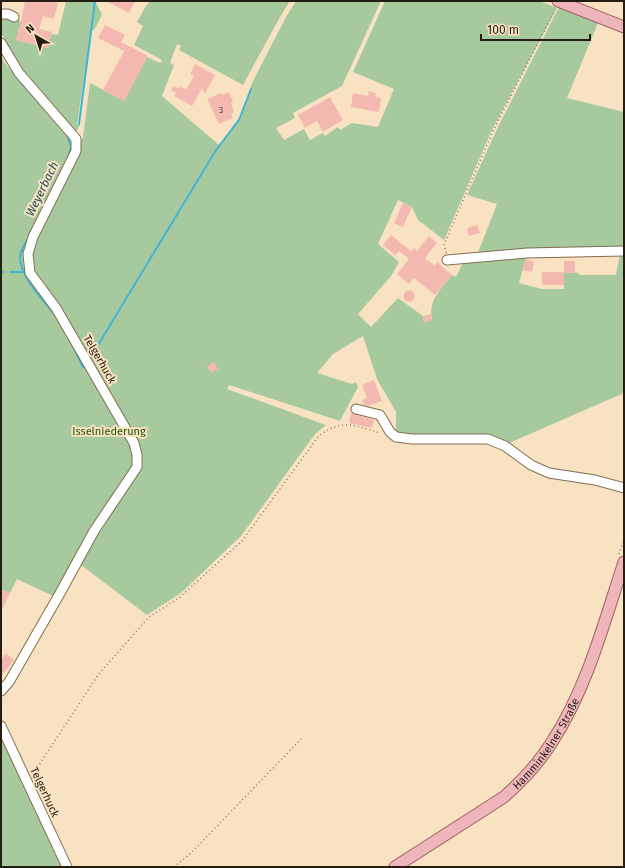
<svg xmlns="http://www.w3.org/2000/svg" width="625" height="868" viewBox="0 0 625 868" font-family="'Fira Sans',sans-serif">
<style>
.green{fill:#a7c99e}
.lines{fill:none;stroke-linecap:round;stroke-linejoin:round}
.stream{stroke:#3eb6d8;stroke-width:2}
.building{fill:#f3b9b1}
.minor-casing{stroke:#826e51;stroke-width:11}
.major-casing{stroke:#a06162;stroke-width:13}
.path{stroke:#897a64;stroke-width:1.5;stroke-dasharray:1 3;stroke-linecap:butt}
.minor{stroke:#fff;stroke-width:9}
.major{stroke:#eeb6bb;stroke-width:11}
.labels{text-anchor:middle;stroke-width:4;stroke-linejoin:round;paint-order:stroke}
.number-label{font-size:9px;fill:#584439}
.street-label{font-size:11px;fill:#251d11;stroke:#f9e2c1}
.park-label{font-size:11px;fill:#20550d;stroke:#f9e2c1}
.water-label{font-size:12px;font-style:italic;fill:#1f505f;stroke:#f9e2c1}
</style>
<rect width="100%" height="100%" fill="#f9e2c1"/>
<path class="green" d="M66,1h29l7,13 -6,13 -5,5 -14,92 3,1 -4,7 -47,-53 -15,-21 -13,-26v-14l7,-1 11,2 2,4 -5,17 32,8 3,-13 2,-1 5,1z
M150,1h140l-10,16 -37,68 -64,-35 2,-4 -4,-2 -7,19 4,2 -12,31 57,49 22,-30 11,-32 34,-66 10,-16h85l-39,85 -49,27 2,5 -19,10 8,12 20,-11 6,11 13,-7 2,3 13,-9 2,3 12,-7 26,4 16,-38 -41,-17 32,-71h154l18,7 -66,124 -47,108 -26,-20 -6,-13 -14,-7 -20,44 21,18 -8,14 -33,38 13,13 27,-29 25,18 1,6 8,-2c-4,-20 8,-30 20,-45l4,2 8,-16 63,-7 -8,29 23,6h22v-16h15v2h37l4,-22h4v140l-117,51 -111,-10v-22l-19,-33 -14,-43 -30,18 -16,19 35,11 4,-2 2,5 -18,34 -111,-36 -2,4 99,36 -11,9 -74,102 -60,57 -34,22 -66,-50 15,-26 -10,-3 -33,60 -36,-17 -7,14 -9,-4v-534l3,7 62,73 13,21 2,-15 2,-4 7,-54 34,18 23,-44 13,6 2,-3 -28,-15 9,-19 -6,-4 9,-16z
M559,7l39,16 -31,75 57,14v136l-147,7 20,-51 -30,-9 29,-64z
M1,733l61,134h-61z"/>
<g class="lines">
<path class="stream" d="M12,70l3,5
M19,80l22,25
M79,124l16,-123
M67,135l4,12 -3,11
M29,237c-3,6 -9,13 -9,20 0,20 24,44 36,59
M1,272h2
M11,272h12
M69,338l14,29 2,-2
M89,360l127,-210 23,-30 12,-31"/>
</g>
<path class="building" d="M25,1h25l8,2 -4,16 -11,-3 -4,13 13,3 -4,16 -33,-8 4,-9z
M106,1h29l-6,12z
M105,25l20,10 -4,7 27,14 -24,45 -21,-11 21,-39 -26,-13z
M195,64l20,11 -10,19 -3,-6 -10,18 -18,-10 2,-3 -5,-3 3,-4 5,3 1,-3 6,4 8,-14 -4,-2z
M369,91l7,2 -1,4 6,1 -2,14 -28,-5 2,-14 15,3z
M229,92l4,10 -2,1 3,9 -3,2 2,4 -14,6 -12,-25 14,-6 1,2z
M330,97l13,23 -20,12 -6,-11 -12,7 -7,-13z
M403,203l9,4 -9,20 -9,-4z
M477,225l3,8 -11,3 -2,-8z
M391,235l20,16 3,-3 3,3 12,-15 8,7 -12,15 10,8 2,-4 15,13 -17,20 -21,-17 -5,6 -12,-10 12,-15 -10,-8 -4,4 -12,-10z
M526,259l8,3 -2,10 -9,-2z
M564,261h11v12h-11z
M542,272h22v13h-22z
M403.5 296a5.5 5.5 0 1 1 11 0a5.5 5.5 0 1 1-11 0Z
M431,314l1,6 -8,2 -1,-6z
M214,362l4,7 -7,4 -4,-7z
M374,380l8,21 -14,5 -4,-1 -2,-5 5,-2 -5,-13z
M351,413l23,7 -2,8 -23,-5z
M1,589l9,4 -9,18z
M6,653l8,7 -13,16v-16z"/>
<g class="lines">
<defs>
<path id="minor" d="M1,14h7l6,3
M1,43l18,30 52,60 5,6v12l-43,86 -5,17 2,19 26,35 78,135 3,12v12l-43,64 -35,64 -50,87 -8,9
M447,260l80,-7 97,-2
M356,409l24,6 10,17 6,5 16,2h76l17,7 26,19 18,8 46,7 29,8
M1,726l66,141"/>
<g id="major">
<path d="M558,1l66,26"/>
<path id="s1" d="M395,867l109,-70c18,-16 35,-34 48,-55 35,-54 52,-119 72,-180"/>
</g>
</defs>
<use href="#minor" class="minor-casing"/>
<use href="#major" class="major-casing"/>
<path class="path" d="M446,253l-2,-9 49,-113 62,-121
M619,554l5,-15
M33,774l65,-99 51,-58 30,-19 63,-57 76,-104c24,-19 35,-12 62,-4
M174,867l17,-14 112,-116
M384,867l3,-3"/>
<use href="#minor" class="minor"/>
<use href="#major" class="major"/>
</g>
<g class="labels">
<g class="number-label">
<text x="221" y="113">3</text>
</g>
<g class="street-label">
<text transform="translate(100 359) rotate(60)" y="4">Telgerhuck</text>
<text dy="4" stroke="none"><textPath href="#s1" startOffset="198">Hamminkelner Straße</textPath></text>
<text transform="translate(45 792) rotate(65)" y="4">Telgerhuck</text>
</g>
<g class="park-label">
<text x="109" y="435">Isselniederung</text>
</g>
<g class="water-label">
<text transform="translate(42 189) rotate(-64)" y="4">Weyerbach</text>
</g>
</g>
<rect width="625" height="868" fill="none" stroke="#251d11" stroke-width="4"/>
<g transform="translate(36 36) rotate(321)" stroke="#f9e2c1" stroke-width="3" paint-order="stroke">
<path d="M0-3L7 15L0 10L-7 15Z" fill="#251d11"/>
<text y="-6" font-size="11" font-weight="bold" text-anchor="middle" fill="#251d11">N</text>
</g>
<path d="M481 34v6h109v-6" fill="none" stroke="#251d11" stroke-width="2"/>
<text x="487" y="34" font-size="12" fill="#251d11" stroke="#f9e2c1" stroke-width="3" paint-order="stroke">100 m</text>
</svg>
